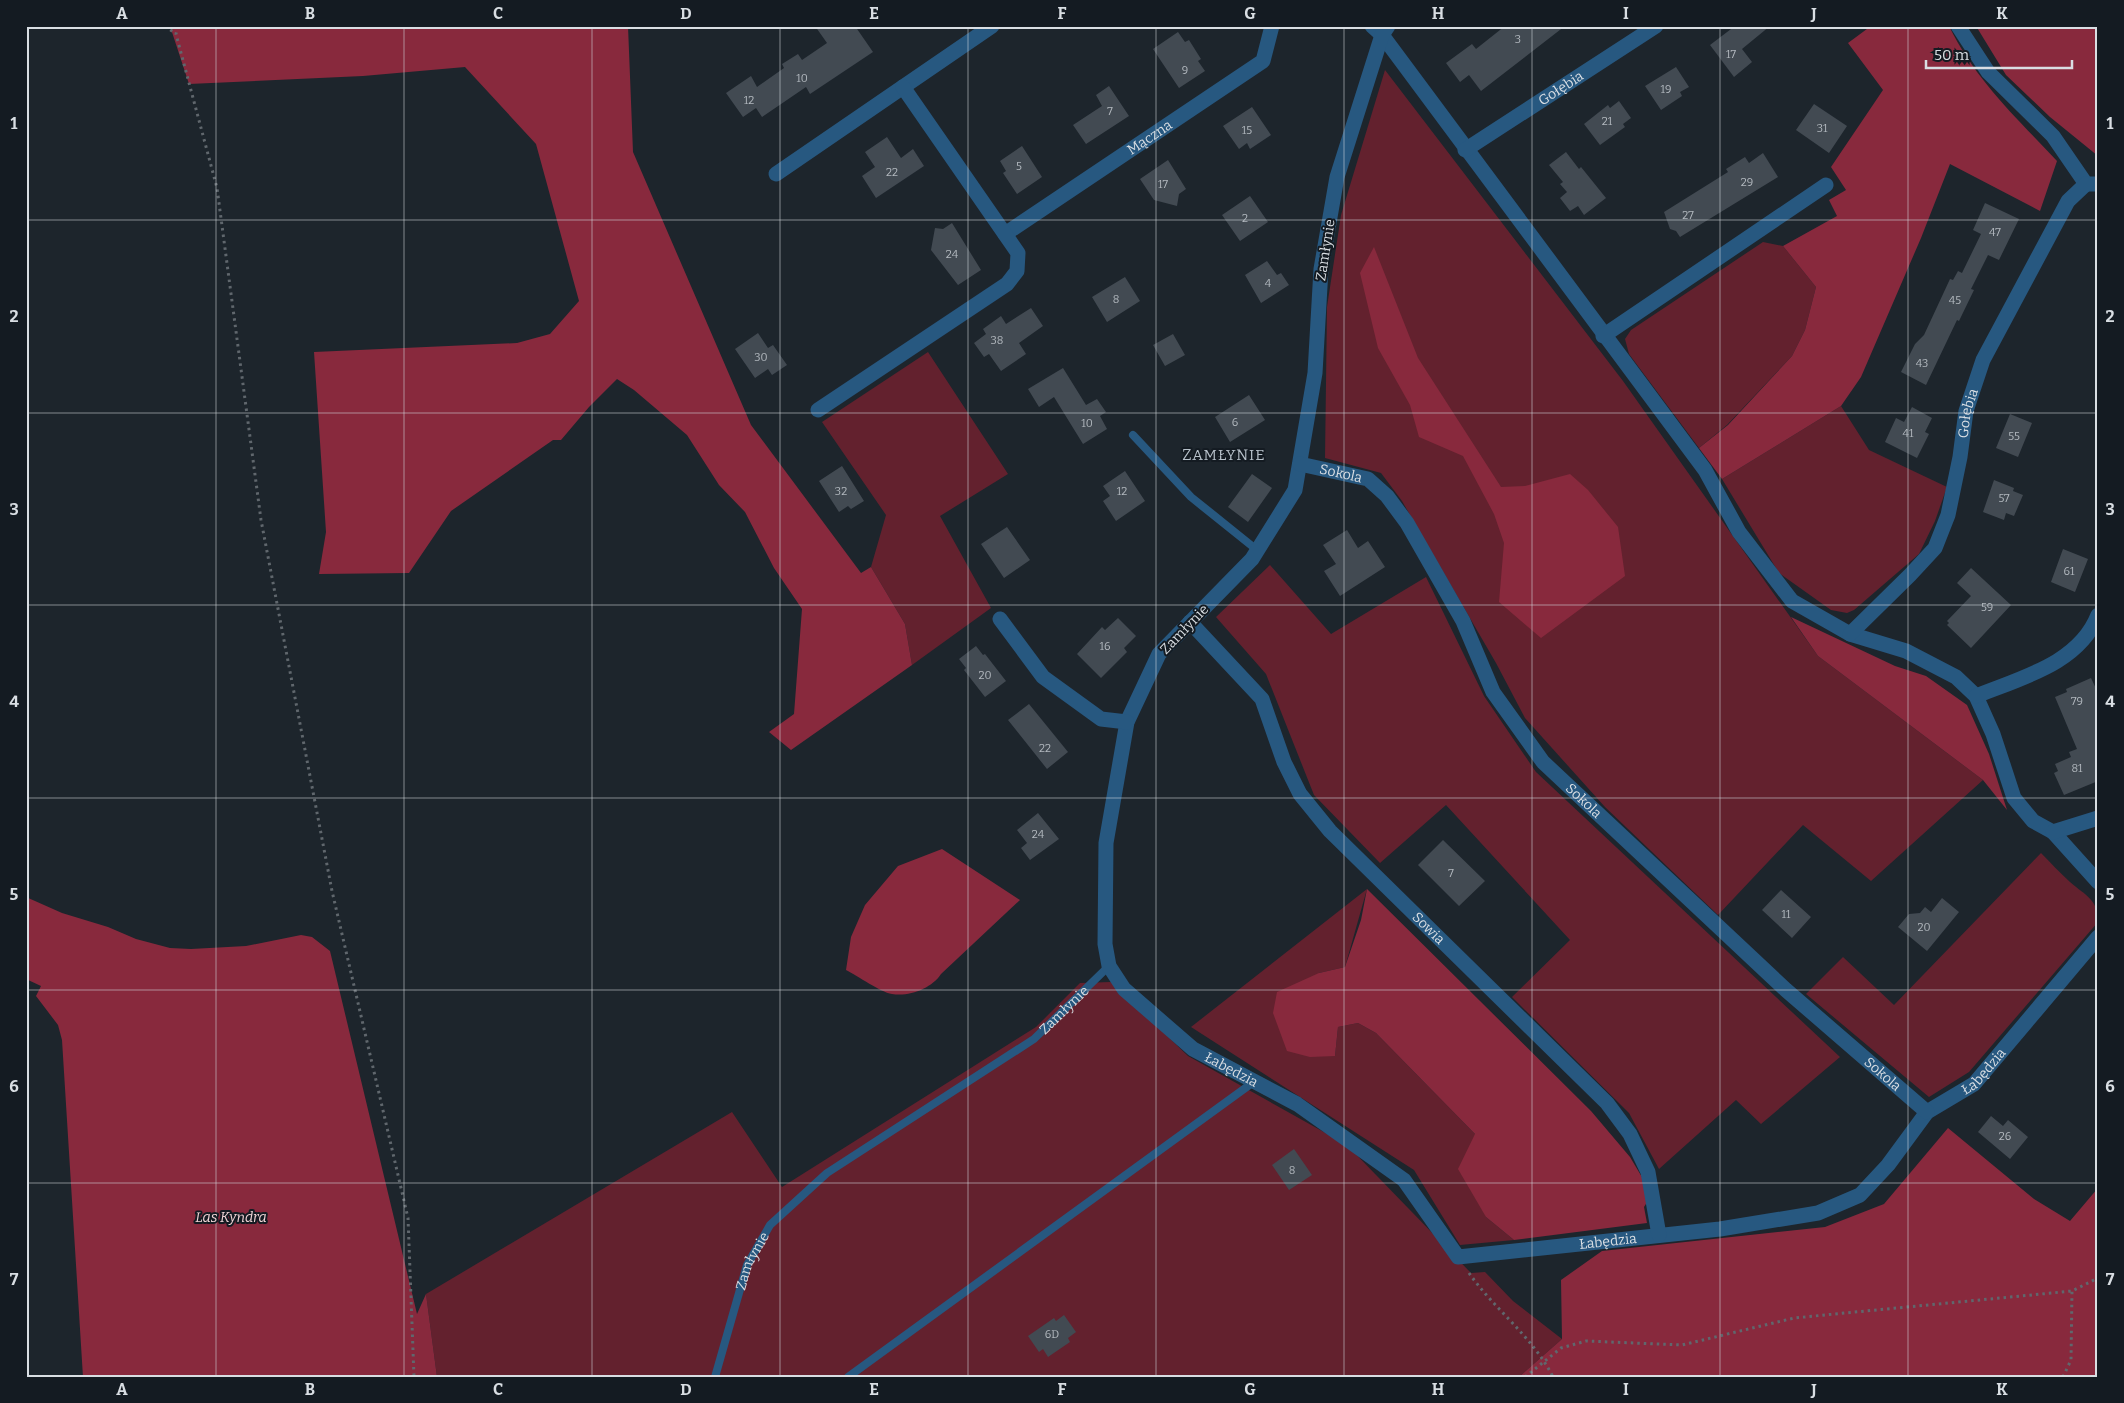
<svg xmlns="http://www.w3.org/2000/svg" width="2124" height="1403" viewBox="0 0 2124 1403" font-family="Bitter,serif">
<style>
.green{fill:#63212e}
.forest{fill:#88293d}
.building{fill:#424a52}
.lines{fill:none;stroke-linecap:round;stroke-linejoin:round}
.path{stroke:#60676d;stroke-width:3;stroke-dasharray:2.5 4;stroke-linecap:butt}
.lane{stroke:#275880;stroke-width:8}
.street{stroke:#275880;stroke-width:15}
.grid{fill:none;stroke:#d9dee3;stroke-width:1;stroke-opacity:0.55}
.labels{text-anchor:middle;stroke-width:4;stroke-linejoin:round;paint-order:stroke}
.number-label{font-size:11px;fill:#b3b9bf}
.street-label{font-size:14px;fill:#d9dee3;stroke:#141b22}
.park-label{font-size:14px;font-style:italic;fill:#f1d5d7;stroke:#141b22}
.neighbourhood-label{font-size:15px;letter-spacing:1px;fill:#b7c1ca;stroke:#141b22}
.neatline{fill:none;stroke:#d9dee3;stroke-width:2}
.grid-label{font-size:16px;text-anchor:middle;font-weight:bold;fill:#d9dee3}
</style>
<rect width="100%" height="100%" fill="#1d252c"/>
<path class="green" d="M1385,70l238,311 195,275 165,124 -112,101 -68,-56 -85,90 -113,-108 -80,-89 -29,-55 -94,-162 -21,-28 -56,-15 2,-151 14,-92z
M1763,242l20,4 33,41 -11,43 -13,26 -65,69 -28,23 -70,-94 -4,-15 6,-9z
M928,352l80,122 -68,42 51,92 -79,57 -7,-41 -34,-57 15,-52 -64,-93z
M1841,406l28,44 78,37 -12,34 -16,33 -65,56 -7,3 -16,-3 -52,-37 -57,-94z
M1270,565l61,69 95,-57 58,119 52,76 304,285 -79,67 -25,-24 -77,69 -30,-56 -117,-116 58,-57 -124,-135 -66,58 -66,-68 -48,-121 -50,-57z
M2041,853c10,10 19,20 29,29 16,14 28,17 28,40l-129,150 -40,25 -123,-103 37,-37 51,48z
M1367,889l-22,78 -26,6 16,83 3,-29 20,-4 18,10 99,101 11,83 28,23 -54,5 -46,-75 -223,-143z
M1111,982l77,74 159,89 124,128 14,-1 28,29 49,38 -43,38h-1082l-11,-83 306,-182 50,75 254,-160 44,-44z"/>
<path class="forest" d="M170,26h458l5,126 118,273 110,148 10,-6 34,57 7,41 -121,85 -22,-18 25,-18 8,-105 -28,-41 -29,-56 -26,-27 -32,-50 -53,-45 -17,-11 -28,28 -28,33h-8l-102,71 -42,62 -90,1 7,-42 -12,-180 203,-9 33,-9 29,-33 -43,-157 -71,-77 -102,9 -174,8z
M1871,26h78c27,55 67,91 108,135l-17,50 -90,-47 -29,74 -60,139 -20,29 -119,73 -23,-31 29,-23 64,-69 13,-26 11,-43 -33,-41 54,-30 -8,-16 17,-10 -15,-23 52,-77 -35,-47z
M1976,26h122v130l-48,-39 -44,-42z
M1374,247l44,111 83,129 24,-1 45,-12 18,16 30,37 7,49 -84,62 -42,-36 5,-59 -10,-29 -31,-58 -44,-19 -9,-32 -32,-57 -18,-75z
M1791,617l104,49 31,10 41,29 22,49 18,56 -24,-30 -165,-124z
M942,849l78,51 -79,74c-9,14 -31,23 -49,20 -12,-2 -34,-18 -46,-24l5,-33 14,-32 33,-39z
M1367,889l224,222 39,46 22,37 -8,13 3,16 -133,17 -28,-23 -28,-48 17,-35 -99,-101 -18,-10 -20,4 -3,29 -25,1 -23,-6 -14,-38 4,-21 42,-19 26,-6 16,-47z
M26,897l36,16 46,14 28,12 34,9 21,1 55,-3 55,-11 11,2 18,14 87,363 9,-20 11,83h-354l-21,-337 -4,-15 -22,-29 5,-10 -15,-7z
M1948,1128l86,71 36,22 28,-33v189h-579l43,-38 -1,-59 41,-29 223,-24 59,-23z"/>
<path class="building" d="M815,26h40l18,26 -63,42 -4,-7 -44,30 -6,-9 -13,9 -17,-24 25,-17 6,11 27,-19 -2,-4 16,-10 4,6 25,-17z
M1505,26h60l-84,65 -12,-16 -9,7 -14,-19 26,-19 4,5z
M1735,26h35l-28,23 10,13 -18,15 -24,-32z
M1178,32l7,10 4,-2 12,19 -3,2 7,10 -26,17 -26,-39z
M1676,67l13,20 -9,5 2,4 -21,14 -16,-24z
M1109,86l20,30 -43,28 -13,-19 29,-19 -6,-11z
M1619,101l12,17 -8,6 2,3 -25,18 -16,-21 24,-19 2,3z
M1814,104l33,22 -18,27 -33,-23z
M1252,107l19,28 -21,14 -3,-6 -8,6 -16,-23z
M887,137l14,21 12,-9 11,17 -48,32 -14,-22 13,-9 -10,-15z
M1022,146l20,31 -25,17 -14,-21 3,-2 -6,-10z
M1566,152l13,17 2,-2 25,31 -22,17 -6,-9 -8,5 -10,-13 7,-6 -7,-8 3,-2 -14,-17z
M1763,153l15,24 -98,60 -4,-6 -6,-2 -6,-17 64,-40 -2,-3 19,-12 4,6z
M1168,160l18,29 -7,5 -2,12 -23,-6 -14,-21z
M1250,196l18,26 -28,19 -18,-26z
M1985,203l34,16 -20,41 -11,-5 -17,34 3,1 -15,31 -2,-1 -31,65 -25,-13 14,-28 9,-9 26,-56 3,1 5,-9 4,2 19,-39 -8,-4z
M952,223l29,47 -23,15 -27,-35 4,-22 8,1z
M1267,261l10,14 4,-2 8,12 -28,18 -16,-28z
M1125,277l15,24 -33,21 -15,-25z
M1031,308l12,18 -24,17 7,11 -25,17 -12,-17 -5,3 -10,-14 12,-9 -3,-5 18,-13 5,8z
M758,333l10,15 5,-3 14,20 -15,10 -4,-6 -13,9 -20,-29z
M1173,334l12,21 -20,11 -12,-21z
M1063,368l23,37 11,-6 9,13 -6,4 7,13 -24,15 -29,-47 -15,10 -11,-18z
M1249,395l16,25 -35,22 -15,-25z
M1912,407l20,11 -7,14 4,2 -12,24 -32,-16 11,-24 8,4z
M2010,414l22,9 -14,34 -22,-9z
M842,466l22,35 -13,8 -3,-3 -9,6 -20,-31z
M1125,471l20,30 -29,20 -13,-20 7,-5 -7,-10z
M1252,474l20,14 -24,34 -20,-15z
M1994,480l20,8 -1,3 10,4 -9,21 -8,-3 -2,7 -21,-8z
M1007,527l23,33 -26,18 -23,-34z
M1347,530l11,18 10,-7 17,26 -45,29 -16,-25 12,-7 -13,-19z
M2063,549l25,10 -13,33 -24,-10z
M1971,568l40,37 -40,43 -24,-23 2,-2 -2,-2 24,-25 -14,-13z
M1118,618l18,18 -12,12 3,4 -26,26 -24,-24 25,-27 3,3z
M976,646l7,9 2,-1 21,27 -21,16 -21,-27 2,-2 -7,-9z
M2091,678l7,15v88l-34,14 -10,-22 4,-2 -3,-7 16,-7 -2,-5 8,-3 -22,-52 12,-5 -1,-3z
M1029,704l39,48 -21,17 -39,-49z
M1038,813l21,26 -29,21 -9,-12 6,-5 -10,-13z
M1443,840l42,41 -26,25 -41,-41z
M1781,890l30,27 -19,21 -30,-28z
M1942,898l17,14 -32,39 -29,-24 11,-13 11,-1 5,-6 6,5z
M1991,1116l12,10 5,-6 20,17 -18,22 -32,-27z
M1294,1149l18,26 -23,15 -17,-25z
M1064,1315l12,17 -8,6 2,4 -22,15 -5,-8 -4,3 -11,-16 26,-18 2,3z"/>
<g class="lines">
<path class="path" d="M165,26l11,8
M178,26l-2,8 41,154 44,332 71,371 76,327 6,159
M1469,1273c25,36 64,64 84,104
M1525,1377l36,-29 25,-7 96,4 112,-27 278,-27 26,-13
M2063,1377l8,-17 1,-69"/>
<g class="lane">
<path d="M1133,435l58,62 66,53"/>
<path id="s1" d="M715,1377l32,-112 23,-40 57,-52 207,-134 75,-73"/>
<path d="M848,1377l407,-296"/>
</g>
<g class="street">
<path d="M1372,26l10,9 323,435 34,62 53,69 58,33 56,17 50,26 20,19 17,38 21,64 19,23 20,11 45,50"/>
<path id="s2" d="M1388,26l-6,9 -45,142 -16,92 -6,104 -20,117 -43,69 -93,95 -32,68 -21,121 -1,101 4,22 15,23 69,60 104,55 107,76 54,77 262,-28 98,-16 42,-18 28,-30 39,-53 47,-28 124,-147"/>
<path d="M1958,26l30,46 65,64 33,48h12"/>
<path id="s3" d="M1465,150l191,-124"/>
<path d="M776,174l216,-148"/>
<path id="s4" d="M1005,234l258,-173 9,-35"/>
<path d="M1603,336l223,-151"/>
<path d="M818,410l189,-126 10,-13 1,-18 -115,-166"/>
<path id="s5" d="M1300,464l68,15 19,17 20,27 56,98 30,71 50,70 243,228 141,122"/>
<path d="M1000,619l43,58 58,42 26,3"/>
<path id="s6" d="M1190,622l72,77 22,63 16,32 30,37 277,272 23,31 18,38 11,63"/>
<path id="s7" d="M1850,634l60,-59 25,-27 13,-33 12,-58 6,-46 17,-51 85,-159 18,-17"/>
<path d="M1976,696c44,-18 103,-32 122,-81"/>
<path d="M2053,832l45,-14"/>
</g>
</g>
<path class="grid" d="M216,26v1351M404,26v1351M592,26v1351M780,26v1351M968,26v1351M1156,26v1351M1344,26v1351M1532,26v1351M1720,26v1351M1908,26v1351M26,220h2072M26,413h2072M26,605h2072M26,798h2072M26,990h2072M26,1183h2072"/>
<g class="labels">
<g class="number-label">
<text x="1518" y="43">3</text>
<text x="1731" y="58">17</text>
<text x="1185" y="74">9</text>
<text x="802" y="82">10</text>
<text x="1666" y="93">19</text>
<text x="749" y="104">12</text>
<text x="1110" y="115">7</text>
<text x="1607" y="125">21</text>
<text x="1822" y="132">31</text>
<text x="1247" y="134">15</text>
<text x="1019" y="170">5</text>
<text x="892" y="176">22</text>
<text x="1747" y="186">29</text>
<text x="1163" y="188">17</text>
<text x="1688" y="219">27</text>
<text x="1245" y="222">2</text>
<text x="1995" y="236">47</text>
<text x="952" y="258">24</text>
<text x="1268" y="287">4</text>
<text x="1116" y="303">8</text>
<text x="1955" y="304">45</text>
<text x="997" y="344">38</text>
<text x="761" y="361">30</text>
<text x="1922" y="367">43</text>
<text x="1235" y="426">6</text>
<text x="1087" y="427">10</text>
<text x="1908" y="437">41</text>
<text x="2014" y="440">55</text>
<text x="841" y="495">32</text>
<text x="1122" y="495">12</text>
<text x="2004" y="502">57</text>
<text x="2069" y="575">61</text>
<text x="1987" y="611">59</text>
<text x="1105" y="650">16</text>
<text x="985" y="679">20</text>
<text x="2077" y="705">79</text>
<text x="1045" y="752">22</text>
<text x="2077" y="772">81</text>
<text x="1038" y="838">24</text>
<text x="1451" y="877">7</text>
<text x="1786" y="918">11</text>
<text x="1924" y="931">20</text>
<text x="2005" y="1140">26</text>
<text x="1292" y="1174">8</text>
<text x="1052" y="1338">6D</text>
</g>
<g class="street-label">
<text dy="5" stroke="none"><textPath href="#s3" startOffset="114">Gołębia</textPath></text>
<text dy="5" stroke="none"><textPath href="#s4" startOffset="174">Mączna</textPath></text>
<text transform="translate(1325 250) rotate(-81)" y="5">Zamłynie</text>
<text dy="5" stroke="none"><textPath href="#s7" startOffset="260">Gołębia</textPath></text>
<text dy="5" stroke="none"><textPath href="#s5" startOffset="42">Sokola</textPath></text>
<text transform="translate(1184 629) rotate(-46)" y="5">Zamłynie</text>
<text dy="5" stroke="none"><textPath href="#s5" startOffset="461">Sokola</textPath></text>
<text dy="5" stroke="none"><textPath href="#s6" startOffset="394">Sowia</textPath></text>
<text dy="5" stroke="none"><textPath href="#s1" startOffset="528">Zamłynie</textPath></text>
<text dy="5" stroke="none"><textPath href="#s2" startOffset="1174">Łabędzia</textPath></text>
<text dy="5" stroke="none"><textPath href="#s2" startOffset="2059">Łabędzia</textPath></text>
<text dy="5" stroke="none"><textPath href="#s5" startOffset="866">Sokola</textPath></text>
<text dy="5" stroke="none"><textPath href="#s2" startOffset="1624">Łabędzia</textPath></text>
<text dy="5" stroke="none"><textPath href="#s1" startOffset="122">Zamłynie</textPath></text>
</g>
<g class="park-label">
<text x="231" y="1222">Las Kyndra</text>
</g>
<g class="neighbourhood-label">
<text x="1224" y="460">ZAMŁYNIE</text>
</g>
</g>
<rect width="2124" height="1403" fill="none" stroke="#141b22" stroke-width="55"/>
<path d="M1926 60v8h146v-8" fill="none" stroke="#d9dee3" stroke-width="2.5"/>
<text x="1934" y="60" font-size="15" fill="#d9dee3" stroke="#141b22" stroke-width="4" paint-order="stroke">50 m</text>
<rect x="28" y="28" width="2068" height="1348" class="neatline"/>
<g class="grid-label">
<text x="122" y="19">A</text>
<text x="310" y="19">B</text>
<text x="498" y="19">C</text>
<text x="686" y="19">D</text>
<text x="874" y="19">E</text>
<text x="1062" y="19">F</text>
<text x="1250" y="19">G</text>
<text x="1438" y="19">H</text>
<text x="1626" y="19">I</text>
<text x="1814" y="19">J</text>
<text x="2002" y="19">K</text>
<text x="14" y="129">1</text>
<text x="2110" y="129">1</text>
<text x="14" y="322">2</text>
<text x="2110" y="322">2</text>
<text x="14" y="515">3</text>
<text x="2110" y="515">3</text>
<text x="14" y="707">4</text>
<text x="2110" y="707">4</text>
<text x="14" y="900">5</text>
<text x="2110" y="900">5</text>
<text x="14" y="1092">6</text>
<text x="2110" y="1092">6</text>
<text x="14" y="1285">7</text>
<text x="2110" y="1285">7</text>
<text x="122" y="1395">A</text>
<text x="310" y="1395">B</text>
<text x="498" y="1395">C</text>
<text x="686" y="1395">D</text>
<text x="874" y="1395">E</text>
<text x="1062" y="1395">F</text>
<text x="1250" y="1395">G</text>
<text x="1438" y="1395">H</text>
<text x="1626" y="1395">I</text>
<text x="1814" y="1395">J</text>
<text x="2002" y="1395">K</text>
</g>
</svg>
